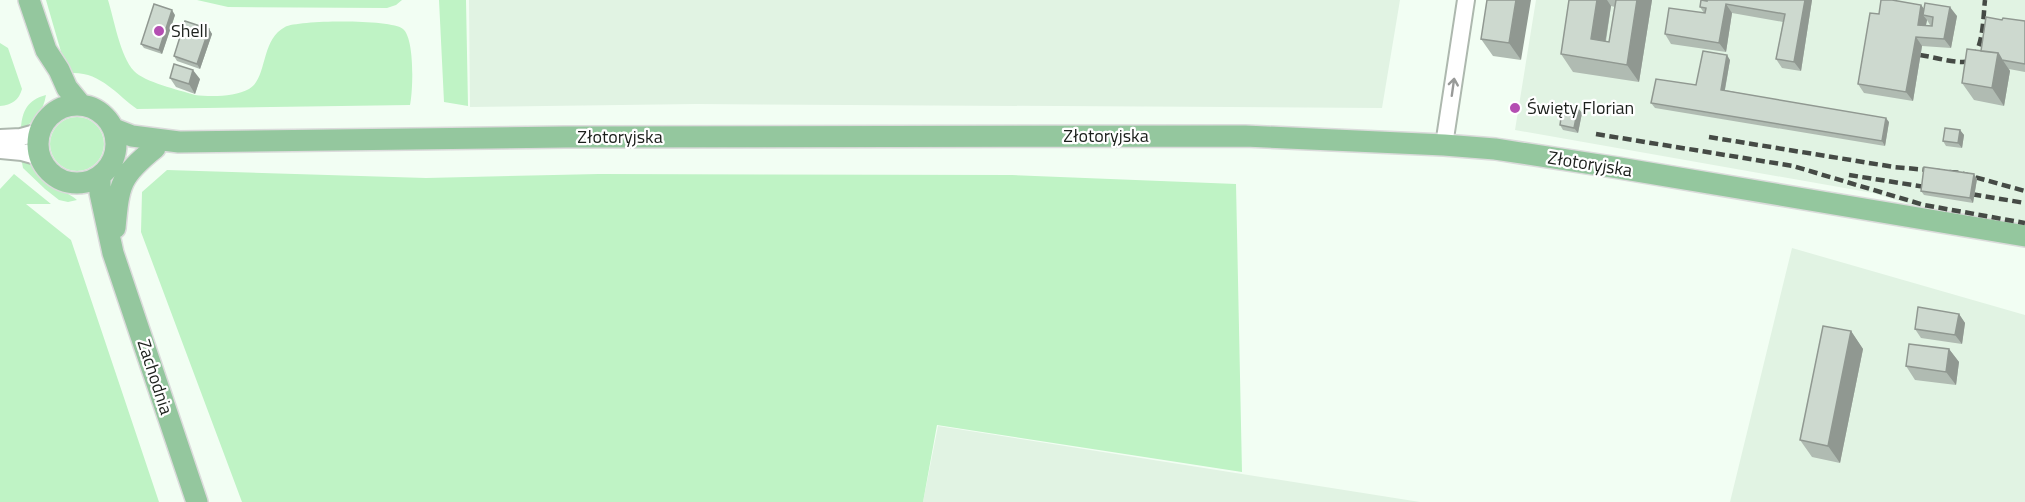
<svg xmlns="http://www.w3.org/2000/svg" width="2025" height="502" viewBox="0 0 2025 502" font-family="'Titillium Web',sans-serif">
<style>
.built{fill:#e1f3e3}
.green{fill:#bff3c5}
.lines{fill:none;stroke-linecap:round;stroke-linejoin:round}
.minor-casing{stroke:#adb8ae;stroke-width:20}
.major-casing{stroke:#dbdbdb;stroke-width:24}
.minor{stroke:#fff;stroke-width:16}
.major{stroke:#94c79e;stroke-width:21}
.rail{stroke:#454a45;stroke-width:4.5;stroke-dasharray:9 4.5;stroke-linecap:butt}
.wall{fill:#b0bbb2;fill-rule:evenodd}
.shaded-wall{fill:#909891}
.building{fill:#cdd9cf;stroke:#909891;stroke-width:1.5}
.oneway{stroke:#989a98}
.poi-dot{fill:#b44eb2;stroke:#fff;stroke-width:2}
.labels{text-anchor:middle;stroke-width:4.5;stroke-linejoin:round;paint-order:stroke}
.poi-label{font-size:18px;fill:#1b1f1b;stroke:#fff;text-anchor:start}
.street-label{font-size:18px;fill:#1b1f1b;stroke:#fff}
</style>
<rect width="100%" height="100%" fill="#f2fef3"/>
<path class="built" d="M469,0h931l-18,108 -686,-4 -226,3z
M1536,0h489v227l-87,-14 -65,-20 -358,-63z
M1792,248l233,67v187h-295z
M938,426l482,76h-497z"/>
<path class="green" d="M46,0h62c6,19 12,56 26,71 10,11 45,19 61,24 15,2 40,2 54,-6 19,-11 11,-49 36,-62 14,-7 106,-8 118,2 12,10 10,62 7,76l-273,4c-21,-15 -37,-38 -67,-36l-4,-4z
M197,0h205l-6,5 -9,3 -159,-1z
M439,0h27l2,106 -24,-4z
M0,43l8,5 14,41c-3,11 -10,16 -22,17z
M46,95c-3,17 -10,26 -25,34 1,-19 7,-29 25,-34z
M50 144a27 27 0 1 1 54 0a27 27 0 1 1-54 0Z
M21,157c13,6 19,18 30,26 8,7 18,10 26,17l-9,2 -9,-2 -14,-11 -22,-21z
M167,170l259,8 173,-4 413,1 224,9 6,288 -305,-47 -14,77h-681l-101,-270 1,-40z
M14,174l37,30h-25l45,36 88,262h-159v-313z"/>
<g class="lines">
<defs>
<path id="minor" d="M0,138l21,-1 18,-5
M1444,145l22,-145
M0,150l22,2 18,5"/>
<path id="major" d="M29,0l17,50 13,20 8,18 14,17
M38 144a39 39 0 1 1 78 0a39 39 0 1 1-78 0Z
M114,129l18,7 47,6 386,-5 680,-1 199,9 51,4 124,19 406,68
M100,176v17l13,60 84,249
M115,228c4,-44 5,-52 40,-80"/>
</defs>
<use href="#minor" class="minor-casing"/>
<use href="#major" class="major-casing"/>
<use href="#minor" class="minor"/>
<use href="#major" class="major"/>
<path class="rail" d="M1920,55c14,2 29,7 43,7 21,-1 20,-46 22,-62
M1596,134l197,32 131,39 101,18
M1709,137l185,30 66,6 65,18
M1849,175l89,14
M1959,192l66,11"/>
</g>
<path class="wall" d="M1487,0l34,60 -28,-4 -12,-17z
M1569,0h83l-13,82 -66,-10 -12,-18zM1611,6l4,1 -6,35 -3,-1z
M1812,0l-11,71 -19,-3 -6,-9 7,-37 -51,-9 -6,39 -55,-8 -6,-10 39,-21 -4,-6 7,-6z
M1921,5l3,4 33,7 -6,32 -29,-2 -9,55 -49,-8 -6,-9zM1927,20l3,5h2v1l-6,-1z
M175,15l-13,39 -18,-6 -3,-4z
M2002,20l23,1v51l-16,-3 1,2 -6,35 -30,-6 -12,-17 19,-32z
M209,29l3,5 -12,35 -23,-8 -3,-5z
M1730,60l-5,30 164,32 -4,24 -230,-38 -4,-5 45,-18z
M170,78l30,1 -5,15 -19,-7z
M1578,108l4,5 -4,20 -15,-3 -3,-5z
M1960,130l4,5 -2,13 -16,-2 -3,-5z
M1974,174l3,5 -4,24 -49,-8 -3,-4z
M1959,314l6,9 -3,21 -41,-6 -6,-9z
M1851,331l12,18 -23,114 -28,-6 -12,-17z
M1949,349l10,13 -3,23 -41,-5 -9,-14z"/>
<path class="shaded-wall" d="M1516,0h15l-10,60 -12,-17z
M1597,0h10l4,6 -8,50 -12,-17z
M1637,0h15l-13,82 -12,-17z
M1805,0h7l-11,71 -7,-9z
M1726,4l6,9 -6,39 -7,-9z
M1921,5l7,9 -5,1 4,5 -3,14 -6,-9z
M1950,7l7,9 -6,32 -7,-9z
M172,10l3,5 -13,39 -3,-4z
M209,29l3,5 -12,35 -3,-5z
M1916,37l6,9 -9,55 -7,-9z
M1998,53l12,18 -6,35 -12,-18z
M1727,55l3,5 -6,34 -3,-4z
M193,70l7,9 -5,15 -6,-10z
M1578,108l4,5 -4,20 -4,-5z
M1886,118l3,4 -4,24 -3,-5z
M1960,130l4,5 -2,13 -4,-5z
M1974,174l3,5 -4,24 -3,-5z
M1959,314l6,9 -3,21 -7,-9z
M1851,331l12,18 -23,114 -12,-17z
M1949,349l10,13 -3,23 -10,-13z"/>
<path class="building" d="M1487,0h29l-7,43 -28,-4z
M1569,0h28l-6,39 18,3 7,-42h21l-10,65 -66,-11z
M1701,0l6,1v-1h98l-11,62 -18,-3 9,-45 -59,-10 -7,39 -54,-9 4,-26 36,5 1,-5 -6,-1z
M1881,0h11l29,5 -3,20 14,1 1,-9 -10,-2 2,-12 25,4 -6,32 -28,-2 -10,55 -48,-8 12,-71 9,1z
M154,4l18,6 -13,40 -18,-6z
M1986,17l16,3 1,-2 22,3v43l-23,-4 -4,-7 -17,-2z
M185,21l24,8 -12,35 -23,-8z
M1967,49l31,4 -6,35 -30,-5z
M1703,51l24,4 -6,35 165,28 -4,23 -231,-38 5,-24 40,6z
M174,64l19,6 -4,14 -19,-6z
M1563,105l15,3 -4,20 -14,-3z
M1945,128l15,2 -2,13 -15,-2z
M1924,167l50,7 -4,24 -49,-7z
M1918,307l41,7 -4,21 -40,-6z
M1823,326l28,5 -23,115 -28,-6z
M1909,344l40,5 -3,23 -40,-6z"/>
<defs><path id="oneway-shaft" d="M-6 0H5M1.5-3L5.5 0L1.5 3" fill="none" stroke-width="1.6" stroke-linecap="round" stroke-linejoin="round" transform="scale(1.5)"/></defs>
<use class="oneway" href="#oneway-shaft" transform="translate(1453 87) rotate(-82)"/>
<g class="poi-dot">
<circle cx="159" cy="31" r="6"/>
<circle cx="1515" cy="108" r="6"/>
</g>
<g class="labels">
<g class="poi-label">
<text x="171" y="37">Shell</text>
<text x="1527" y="114">Święty Florian</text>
</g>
<g class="street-label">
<text x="1106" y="142">Złotoryjska</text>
<text x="620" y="143">Złotoryjska</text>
<text transform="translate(1590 164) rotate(9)" y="6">Złotoryjska</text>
<text transform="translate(155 377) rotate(72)" y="6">Zachodnia</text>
</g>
</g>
</svg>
